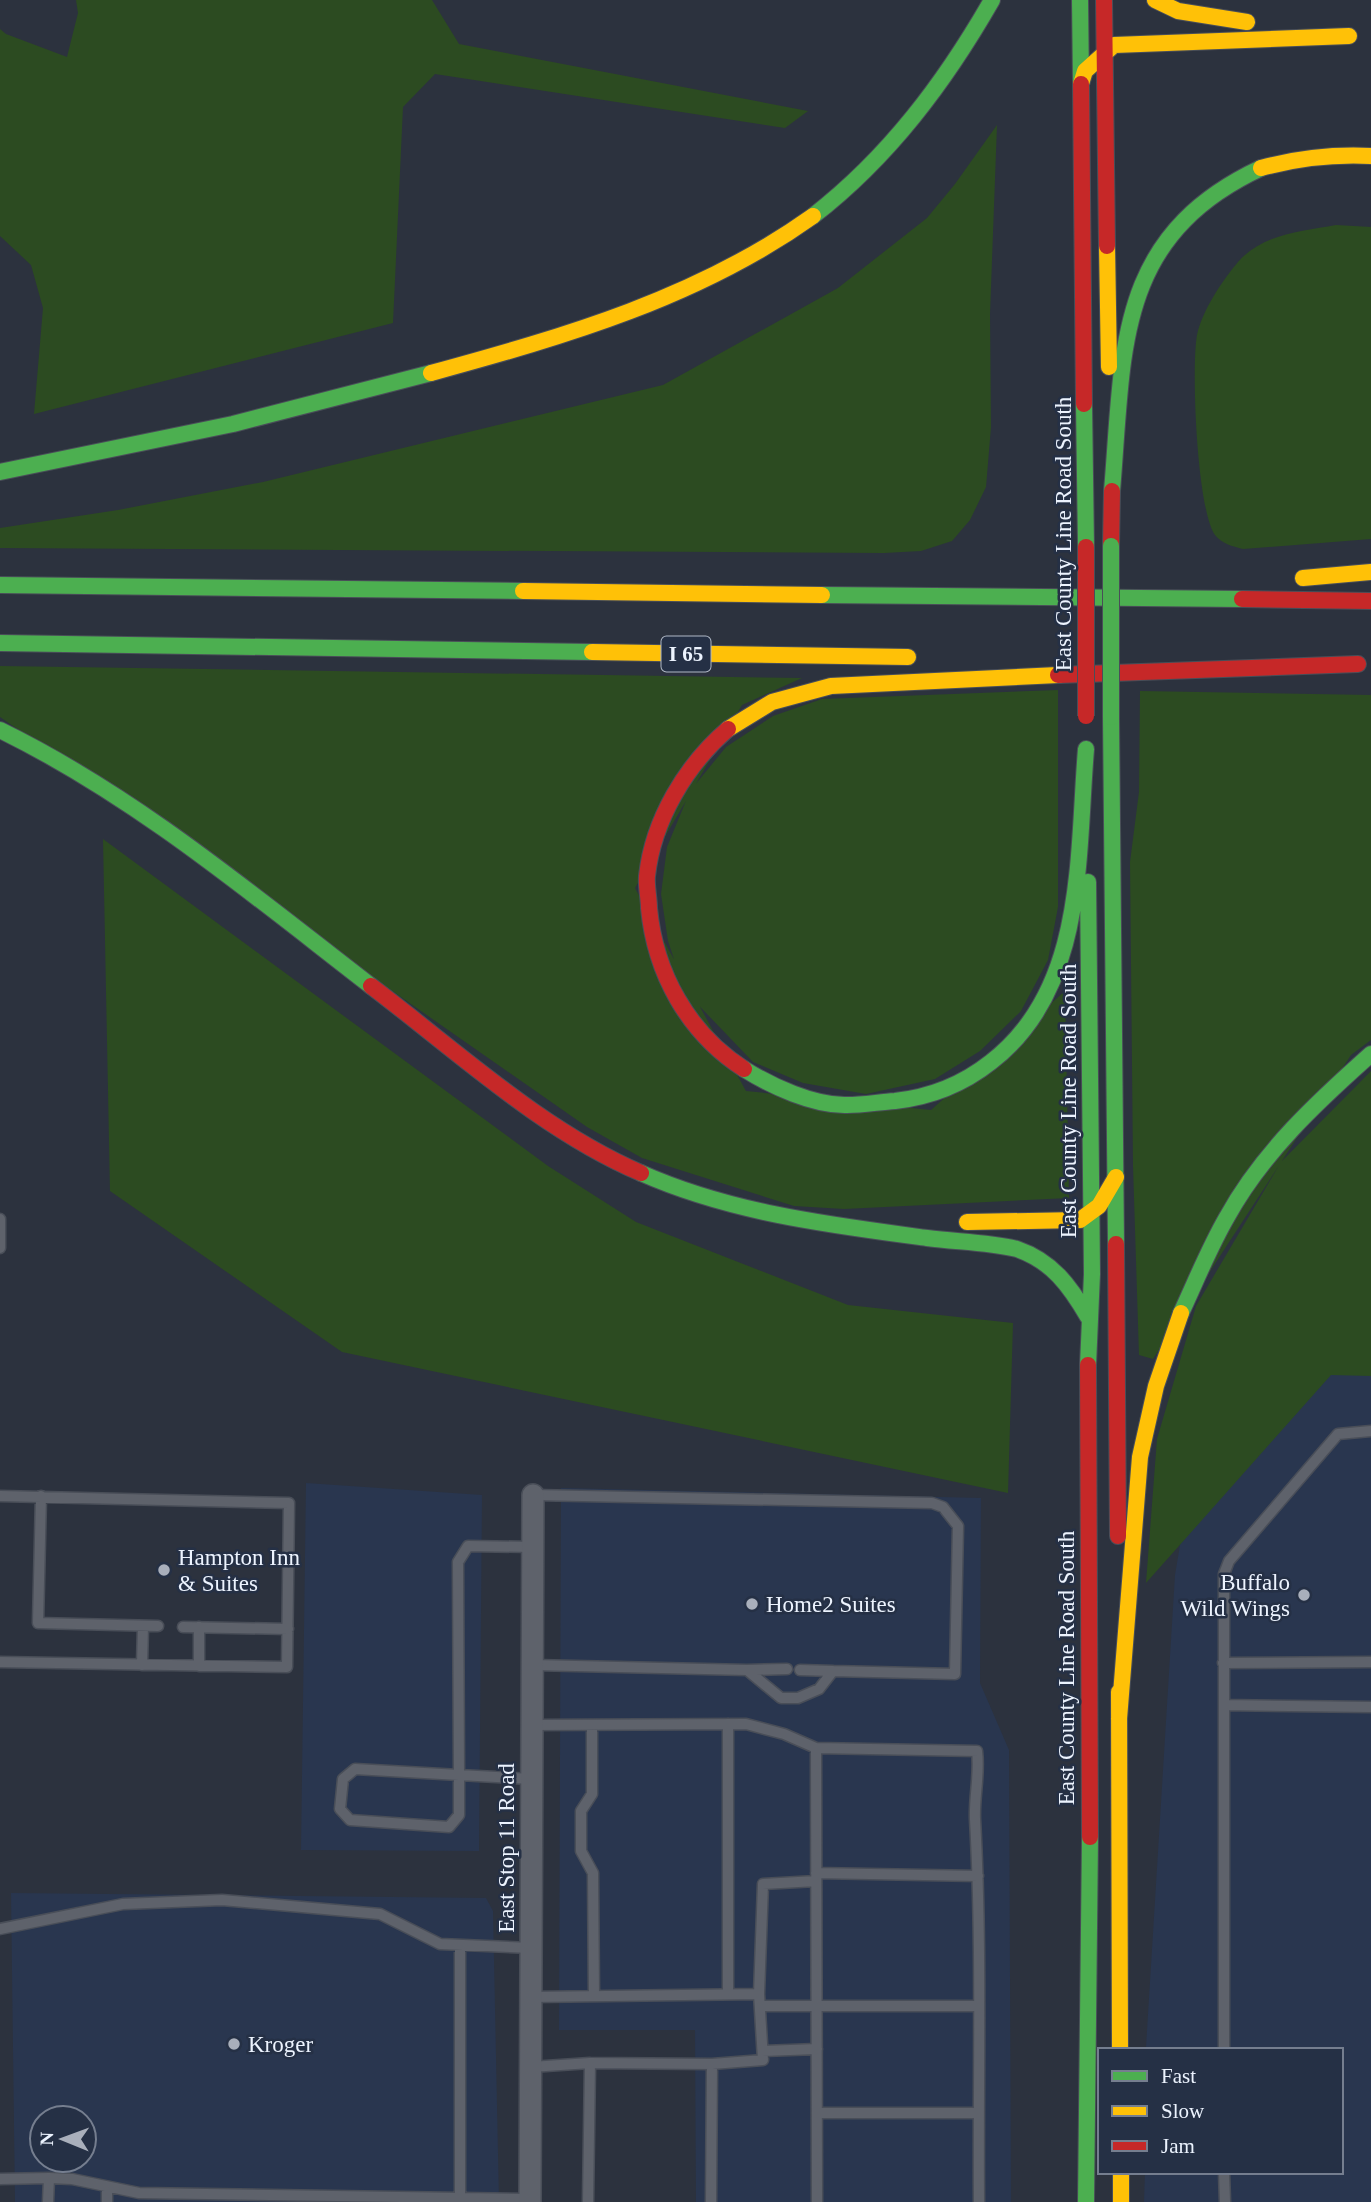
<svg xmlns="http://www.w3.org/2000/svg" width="1371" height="2202" viewBox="0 0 1371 2202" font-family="Georgia,serif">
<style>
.built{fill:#29364f;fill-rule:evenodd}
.green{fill:#2c4b21}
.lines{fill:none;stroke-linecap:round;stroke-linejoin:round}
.lane-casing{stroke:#494e58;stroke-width:13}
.street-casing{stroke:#494e58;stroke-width:24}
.fast-casing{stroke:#494e58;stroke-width:18}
.slow-casing{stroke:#494e58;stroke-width:18}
.jam-casing{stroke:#494e58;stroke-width:18}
.lane{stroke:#5e626b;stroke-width:10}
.street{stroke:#5e626b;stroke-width:21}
.fast{stroke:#4caf50;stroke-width:16}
.slow{stroke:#ffc107;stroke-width:16}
.jam{stroke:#c62828;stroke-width:16}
.fast-bridge-casing{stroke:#494e58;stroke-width:18;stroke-linecap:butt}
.jam-bridge-casing{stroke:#494e58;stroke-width:18;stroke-linecap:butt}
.fast-bridge{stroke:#4caf50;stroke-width:16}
.jam-bridge{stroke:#c62828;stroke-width:16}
.poi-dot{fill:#a9afbb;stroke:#253045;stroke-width:2.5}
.labels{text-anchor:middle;stroke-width:5;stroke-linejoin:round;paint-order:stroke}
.shield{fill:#253045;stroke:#b0b8c6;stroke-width:2}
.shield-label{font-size:21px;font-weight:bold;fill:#ecf3fe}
.street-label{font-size:23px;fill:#ecf3fe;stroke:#253045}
.poi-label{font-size:23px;fill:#ecf3fe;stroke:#253045;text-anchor:start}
</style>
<rect width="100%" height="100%" fill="#2c323e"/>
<path class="built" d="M1371,1146v1056h-227l1,-30h196v-122h-195v-3l29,-472 24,-144z
M306,1483l176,12 -3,356 -178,-1z
M561,1488l420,10 -1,185 29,67 2,452h-315l-1,-172h-136z
M11,1893l475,5 7,13 6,291h-484zM42,2118h42v42h-42z"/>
<path class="green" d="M76,0h356l27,44 349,67 -23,17 -350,-54 -32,33 -10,216 -359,91 9,-106 -12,-43 -31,-29v-207l6,5 61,23 11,-44z
M997,125l-7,189 1,113 -5,60 -16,33 -18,21 -31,10 -37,2 -884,-5v-20l118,-18 145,-28 400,-97 175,-97 89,-70 28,-34z
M1336,225l35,2v312l-128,10c-11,-3 -21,-5 -28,-14 -18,-25 -24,-167 -18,-200 5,-24 25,-54 41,-73 24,-28 64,-31 98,-37z
M0,666l802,12 -60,27 -107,183 111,203 185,19 134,-119 4,207 -225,11 -50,-3 -152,-48 -55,-31 -587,-410z
M1058,690v217l-10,53 -27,51 -41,40 -45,28 -69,15 -63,-11 -50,-21 -69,-72 -16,-49 -7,-47 6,-47 23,-56 36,-44 47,-31 49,-17z
M1140,691l231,4v345l-20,15 -198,304 -14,-4 -6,-189 -3,-304 9,-70z
M103,839l445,327 88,56 212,83 165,18 -5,170 -666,-141 -232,-161z
M1371,1071v305l-40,-1 -185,208 11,-144 39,-133 85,-144z"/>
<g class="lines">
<defs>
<path id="lane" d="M0,1219v29
M0,1496l289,7 -2,164 -287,-5
M41,1496l-3,127 120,3
M183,1627l105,2
M1223,1663l148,-1
M142,1665l1,-39
M533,1665l214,5 34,28h17l21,-9 14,-18 122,3 3,-148 -15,-19 -11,-4 -399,-8
M199,1666v-39
M747,1670l40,-1
M800,1670l33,1
M1224,1705v-131l5,-13 109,-127 33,-3
M532,1725l214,-1 38,10 32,14 161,3c3,23 -3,45 -2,68 7,127 3,256 4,383
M592,1725v69l-11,17v40l12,22 1,123
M816,1748l1,454
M355,1769l104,6v40l-10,12 -99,-7 -10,-11 3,-30z
M532,1779l-73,-4 -1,-213 10,-16 65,1
M816,1873l162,3
M0,1929l123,-25 99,-4 158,14 60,30 91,4
M460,1945v257
M728,1994v-270
M759,1994l4,-110 53,-3
M531,1997l228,-3 4,66 -51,4 -1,138
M760,2006h218
M1224,2050v-345l147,2
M763,2051l54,-2
M590,2063l122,1
M531,2067l59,-4 -2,139
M817,2113h161
M1224,2172l1,30
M49,2178l23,1 67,14 391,6
M0,2179l49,-1 -1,24
M107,2202v-15"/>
<path id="street" d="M530,2202l3,-707"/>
<path id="fast" d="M1080,0l1,84
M813,216c76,-59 132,-134 179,-216
M1084,404l2,143
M0,472l233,-48 198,-51
M1112,491c12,-141 2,-254 149,-323
M0,585l523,6
M822,595l420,4
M0,643l592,9
M1111,717l5,527
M0,730c135,66 253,165 371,256
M1088,882l4,392 -4,91
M744,1069c27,17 70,37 103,36 16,0 32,-3 48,-4 36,-4 67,-16 96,-39 95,-73 86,-205 95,-313
M641,1173c90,40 189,52 286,65 30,4 60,4 90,11 35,12 53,37 71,68
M1181,1313c15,-32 28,-65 46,-96 35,-64 90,-115 144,-163
M1086,2202l4,-365"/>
<path id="slow" d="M1155,0l23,11 69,11
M1081,84l4,-13 29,-26 235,-9
M1261,168c37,-10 71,-14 110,-12
M1107,246l2,121
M431,373c135,-37 267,-75 382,-157
M1303,578l68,-6
M523,591l299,4
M592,652l316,5
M728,729l44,-27 59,-16 227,-11
M967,1222l113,-2 19,-14 17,-29
M1119,1692l1,358
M1119,1719l21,-262 16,-71 25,-73
M1121,2172v30"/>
<path id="jam" d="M1104,0l3,246
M1081,84l3,320
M1111,546l1,-55
M1242,599l129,2
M1058,675l300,-11
M728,729c-42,36 -75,91 -81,147 -1,10 2,22 2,32 6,65 39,125 95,161
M371,986c86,65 170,144 270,187
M1116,1244l2,292
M1088,1365l2,472"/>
</defs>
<use href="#lane" class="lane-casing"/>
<use href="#street" class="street-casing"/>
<use href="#fast" class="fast-casing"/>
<use href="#slow" class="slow-casing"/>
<use href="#jam" class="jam-casing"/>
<use href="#lane" class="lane"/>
<use href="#street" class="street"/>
<use href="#fast" class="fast"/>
<use href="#slow" class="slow"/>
<use href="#jam" class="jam"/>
<defs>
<path id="fast-bridge" d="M1111,546v171"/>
<path id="jam-bridge" d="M1086,547v169"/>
</defs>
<use href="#fast-bridge" class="fast-bridge-casing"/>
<use href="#jam-bridge" class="jam-bridge-casing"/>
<use href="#fast-bridge" class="fast-bridge"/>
<use href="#jam-bridge" class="jam-bridge"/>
</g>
<g class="poi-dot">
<circle cx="164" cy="1570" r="7"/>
<circle cx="1304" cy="1595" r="7"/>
<circle cx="752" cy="1604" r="7"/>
<circle cx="234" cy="2044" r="7"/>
</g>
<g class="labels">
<rect class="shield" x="661.5" y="636.5" width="49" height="35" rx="5"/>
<g class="shield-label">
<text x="686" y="661">I 65</text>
</g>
<g class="street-label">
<text transform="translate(1063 534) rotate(-90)" y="8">East County Line Road South</text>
<text transform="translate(1068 1101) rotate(-90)" y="8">East County Line Road South</text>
<text transform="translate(1066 1668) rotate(-90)" y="8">East County Line Road South</text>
<text transform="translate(506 1848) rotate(-90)" y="8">East Stop 11 Road</text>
</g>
<g class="poi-label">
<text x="178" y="1565">Hampton Inn<tspan x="178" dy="26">&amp; Suites</tspan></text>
<text x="1290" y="1590" text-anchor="end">Buffalo<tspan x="1290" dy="26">Wild Wings</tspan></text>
<text x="766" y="1612">Home2 Suites</text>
<text x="248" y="2052">Kroger</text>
</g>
</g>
<rect x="1098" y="2048" width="245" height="126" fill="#253045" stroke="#757e8f" stroke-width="2"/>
<rect x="1112" y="2071" width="35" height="10" fill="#4caf50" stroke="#757e8f" stroke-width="2"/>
<text x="1161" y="2083" font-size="21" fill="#ecf3fe">Fast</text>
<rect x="1112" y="2106" width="35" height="10" fill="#ffc107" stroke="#757e8f" stroke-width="2"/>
<text x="1161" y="2118" font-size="21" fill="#ecf3fe">Slow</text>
<rect x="1112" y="2141" width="35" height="10" fill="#c62828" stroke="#757e8f" stroke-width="2"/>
<text x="1161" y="2153" font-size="21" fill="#ecf3fe">Jam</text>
<g transform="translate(63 2139) rotate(271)"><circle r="33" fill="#253045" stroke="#757e8f" stroke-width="2"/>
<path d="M0-5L12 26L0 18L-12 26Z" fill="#a9afbb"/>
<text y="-10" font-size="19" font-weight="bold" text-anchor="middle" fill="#ecf3fe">N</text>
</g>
</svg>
